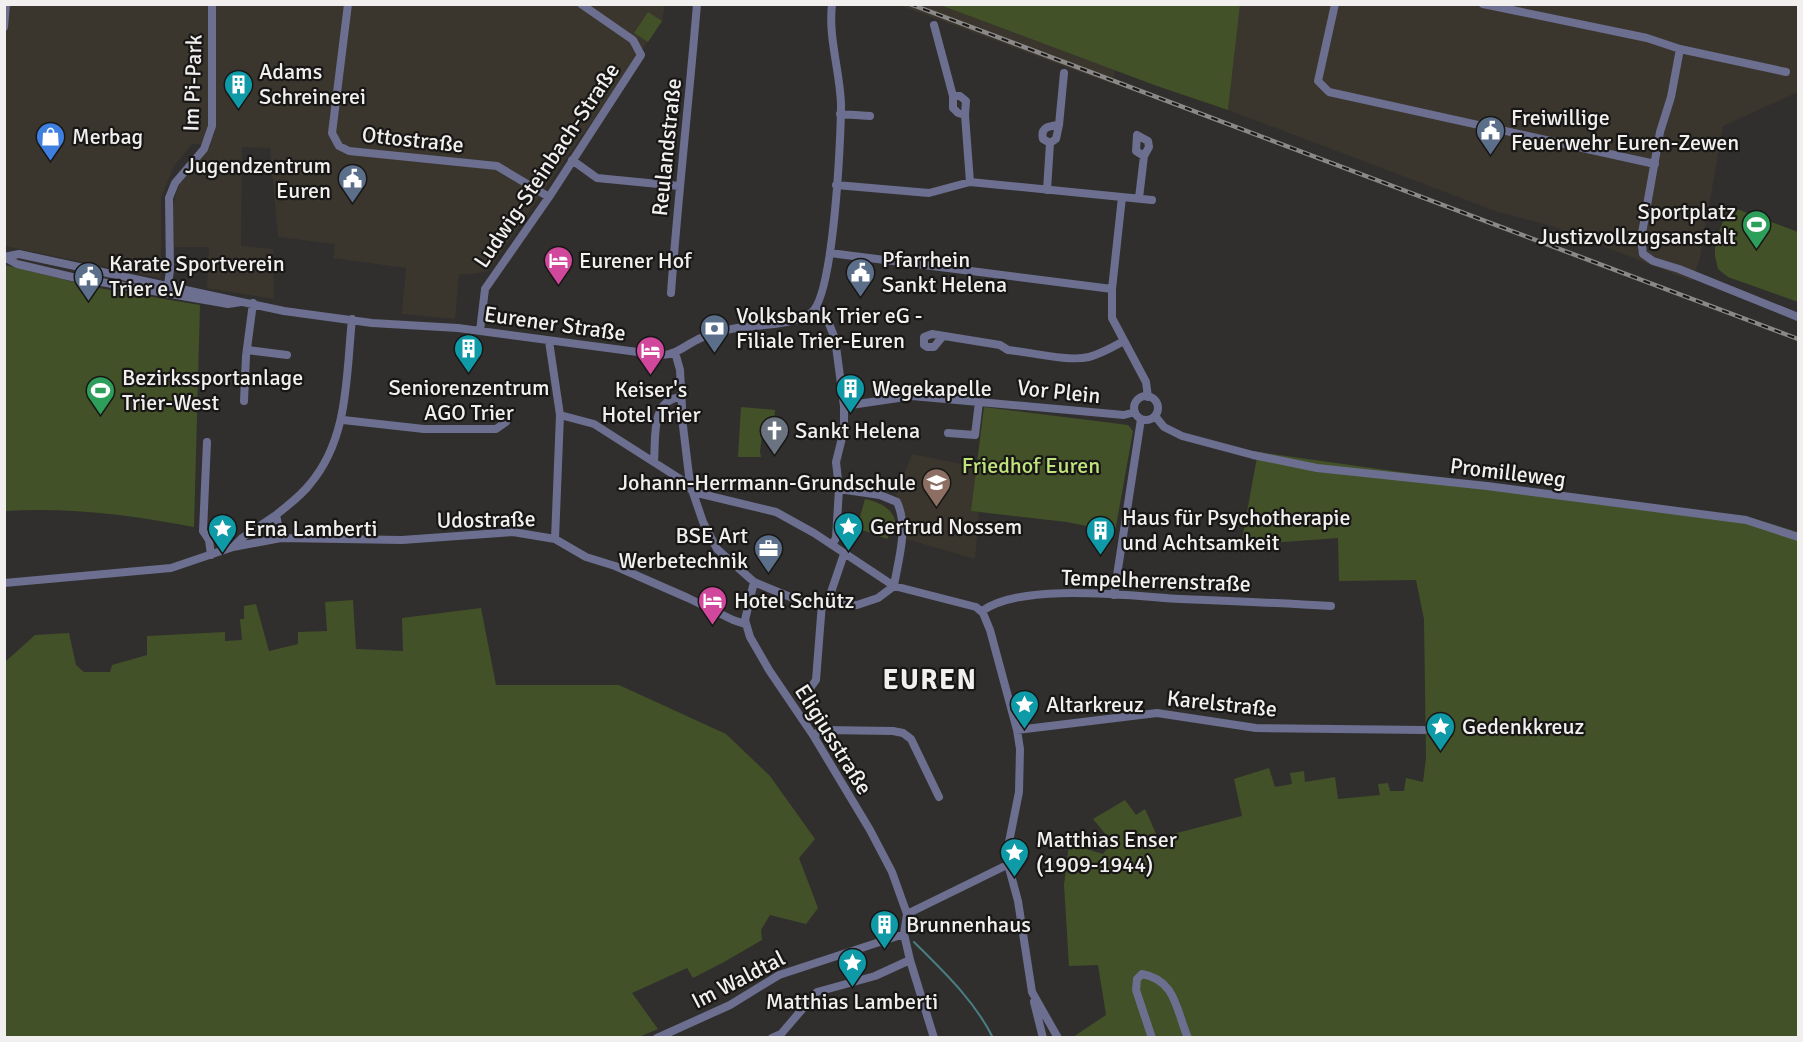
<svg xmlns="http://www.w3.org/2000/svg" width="1803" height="1042" viewBox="0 0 1803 1042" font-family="Signika,sans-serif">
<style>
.built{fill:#3a362e}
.green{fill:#435128}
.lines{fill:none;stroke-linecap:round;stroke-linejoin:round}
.stream{stroke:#497e82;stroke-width:2}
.minor{stroke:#6c6f8f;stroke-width:8}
.rail-casing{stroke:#8a8987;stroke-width:4.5}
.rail{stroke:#181716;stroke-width:2;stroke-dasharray:7;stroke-linecap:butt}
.labels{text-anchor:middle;stroke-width:4.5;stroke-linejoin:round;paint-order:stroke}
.poi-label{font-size:22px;fill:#f1f0ef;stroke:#181716;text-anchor:start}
.street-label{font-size:22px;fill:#f1f0ef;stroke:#181716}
.park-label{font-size:22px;fill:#c0e47b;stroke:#181716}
.district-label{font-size:28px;font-weight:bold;letter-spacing:1.5px;fill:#f1f0ef;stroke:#181716}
</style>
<rect width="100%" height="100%" fill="#302f2d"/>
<path class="built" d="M4,5h661l-3,16 -174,250 -16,3h-13l-4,45 -53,-5 4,-46 -73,-10 2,-14 -57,-7 -8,-89 -28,-1 -1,99 32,3 1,50 -67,-11 2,-41h-35l-1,-43 6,-19 32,-40 -19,-1 -18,22 -13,32v80l-156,-32z
M899,5h41l173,64 2,1 -3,14z
M1240,5h558v87l-75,34 -23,132 -8,23 -140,-55 -54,-14 -270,-102z
M912,454l65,13 -6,44 8,1 -4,47 -69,-20v-21l-10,-23z"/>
<path class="green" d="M940,5h300l-12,105 -71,-24z
M648,12l14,9 -14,21 -14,-9z
M1729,206l69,26v70l-70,-25 -10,-8 -3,-13v-14z
M5,265l93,23 102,17 -6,222c-62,-12 -126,-20 -189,-16z
M741,407l34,3 -1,14 -7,-1v9l-5,2 -2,18 1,5h-23z
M984,407l144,18 5,6 -18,101 -48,-10 -96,-11z
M1258,452l228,32 262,33 50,15v505h-725l33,-22 -8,-50 -29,1 -5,-81 5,-41 34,10 9,-12 -19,-23 32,-19 11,15 9,-6 13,29 84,-22 -8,-37 35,-11 6,19 17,-3 -2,-11 14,-2 1,11 30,-5 3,22 42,-4 -2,-11 10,-1 2,8h14l2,-13 17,4 3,-24 -2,-139 -8,-39 -77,1 -1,-43 -97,7z
M865,499c17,4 32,11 31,31l-6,2 -3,7 -30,-11z
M353,600l3,49 47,2 -1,-33 79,-10 15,77h123l107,49 44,42 45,63 -16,19 19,50 -12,16 -36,-9 -9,15 1,10 -38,22 -31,16 -6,-10 -55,25 26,36 -19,8h-634v-375l30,-27 34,-2 7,32 8,7h26l2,-7 35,-10v-19l78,-4v9l17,-1 -2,-21h4v-13l12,-2 13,47 29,-7v-12l29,-1 -2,-29z"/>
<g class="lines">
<path class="stream" d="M914,942c29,29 61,59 79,96"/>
<path class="minor" d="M348,4l-16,129 7,13 10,5 148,15 52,31
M1335,4l-17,77 11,11 326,72
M1483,4l164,34 33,11 106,23
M934,25l19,71v12l5,5 7,2 5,67
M4,27l2,-23
M1680,49l-9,48 -11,35 -19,107 2,15 10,7 26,8 119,48
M953,96h7l6,5 -1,14
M840,114l30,2
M1050,143l6,-4 3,-14
M572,160l25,18 82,8
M836,185l93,8 41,-11 182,18
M1047,190l3,-47 -7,-4c-3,-12 6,-13 16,-14l5,-52
M1122,197l-10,92v29l34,64 2,15
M1139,198l5,-42 5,-9 -1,-6 -11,-6 -1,16 8,5
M830,253l282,36
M4,257l15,-3 265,57 88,12 86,5 202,27c16,1 26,-11 41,-17 8,-4 17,-6 26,-8 23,-6 64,-3 84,-17 23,-17 30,-176 30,-209 -1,-33 -13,-66 -9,-100
M4,257l13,7 55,13 139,24 17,3 13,-2
M167,293l3,-23 -1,-72 6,-15 29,-34 8,-23v-122
M671,293c7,-97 18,-192 26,-289
M817,307l11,14 7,18 9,67v24l-8,32 3,27 -3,49 -4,7
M480,331l5,-42 64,-92 92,-142 -8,-15 -52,-36
M943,336l-9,11h-7l-3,-2v-8l8,-3 68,11 8,5c22,2 60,12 81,7 12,-3 24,-10 35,-16
M549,341l11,74 -5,124
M247,350l40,5
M675,352l5,18 3,56 7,58 13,38 14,27 37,33 46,19 57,4 21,-7 16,-12c4,-26 15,-58 3,-84l-17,-7 -41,-6
M1134 408a12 12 0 1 1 24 0a12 12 0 1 1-24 0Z
M244,401l2,-45 7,-53
M844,406l68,-10 212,19 11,-3
M560,415l34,9 91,58 8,10 83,20 38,21 80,53 82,21 7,6 7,17 27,100 3,19 -1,43 -13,65 12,44 14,91 26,46
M1155,416l9,11 18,9 71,19 64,13 170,18 259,34 52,17
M343,420l81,9h72l10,-7
M948,433l27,2 4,-33
M207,442l-4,89 6,9 2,15
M654,462c2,-24 -4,-62 27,-65
M281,538l-5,-23c12,-10 25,-19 34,-31 39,-46 36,-108 42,-165
M233,547l9,-9 34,-23
M754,582l-9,38 5,17 19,33 44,65 57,95 22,42 15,42 -3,20 6,26 24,78
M4,583l167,-15 62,-21 48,-9 121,2 111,-8 42,7 31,18 29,9 73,32 45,22 12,4
M1114,595l27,-176
M827,604l17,-50
M982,611c40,-29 149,-15 198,-12 50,2 100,4 151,7
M808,691l8,-11 6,-77
M1017,730l140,-17 99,15 168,2
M813,735l11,-5 69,1 10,2 8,6 28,58
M907,914l100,-49
M1034,1002l9,36
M657,1038l73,-33 49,-30 125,-41
M772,1038l9,-4 36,-42 58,-16 35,-16
M1152,1038l-16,-48 1,-11 5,-5c34,6 34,36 46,64"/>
<defs>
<path id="rail" d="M910,4l888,335"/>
</defs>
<use href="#rail" class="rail-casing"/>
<use href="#rail" class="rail"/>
</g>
<defs>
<symbol id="building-pin" viewBox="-11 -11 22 30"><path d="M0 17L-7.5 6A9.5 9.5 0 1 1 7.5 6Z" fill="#0f9aa8" stroke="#181716"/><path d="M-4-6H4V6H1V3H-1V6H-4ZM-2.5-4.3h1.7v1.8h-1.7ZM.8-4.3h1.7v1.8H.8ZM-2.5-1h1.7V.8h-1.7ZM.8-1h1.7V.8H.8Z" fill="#fff"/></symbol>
<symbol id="civic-pin" viewBox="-11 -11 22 30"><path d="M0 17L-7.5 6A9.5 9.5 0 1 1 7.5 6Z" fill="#5c6f8a" stroke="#181716"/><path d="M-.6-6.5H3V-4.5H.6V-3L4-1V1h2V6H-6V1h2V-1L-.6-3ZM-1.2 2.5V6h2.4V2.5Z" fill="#fff"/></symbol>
<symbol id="shop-pin" viewBox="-11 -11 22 30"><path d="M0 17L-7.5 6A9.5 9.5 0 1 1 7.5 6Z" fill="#3f7fe0" stroke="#181716"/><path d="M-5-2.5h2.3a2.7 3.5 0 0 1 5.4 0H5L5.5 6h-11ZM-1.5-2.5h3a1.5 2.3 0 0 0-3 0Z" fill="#fff"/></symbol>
<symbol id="stadium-pin" viewBox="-11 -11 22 30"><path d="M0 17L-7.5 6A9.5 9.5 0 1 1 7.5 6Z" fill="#2e9e5b" stroke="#181716"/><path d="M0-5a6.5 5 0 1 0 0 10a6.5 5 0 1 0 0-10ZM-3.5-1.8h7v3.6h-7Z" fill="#fff"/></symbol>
<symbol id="hotel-pin" viewBox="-11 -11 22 30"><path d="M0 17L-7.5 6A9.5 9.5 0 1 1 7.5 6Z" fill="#d1479c" stroke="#181716"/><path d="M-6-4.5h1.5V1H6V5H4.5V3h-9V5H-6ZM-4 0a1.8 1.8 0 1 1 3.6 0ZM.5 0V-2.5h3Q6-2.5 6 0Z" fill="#fff"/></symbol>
<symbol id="bank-pin" viewBox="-11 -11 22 30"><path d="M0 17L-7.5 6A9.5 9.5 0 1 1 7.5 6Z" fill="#5c6f8a" stroke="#181716"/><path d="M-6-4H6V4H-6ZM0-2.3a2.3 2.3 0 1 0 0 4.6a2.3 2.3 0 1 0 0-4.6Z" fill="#fff"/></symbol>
<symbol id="church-pin" viewBox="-11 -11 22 30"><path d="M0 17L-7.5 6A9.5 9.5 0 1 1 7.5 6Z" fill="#6b7280" stroke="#181716"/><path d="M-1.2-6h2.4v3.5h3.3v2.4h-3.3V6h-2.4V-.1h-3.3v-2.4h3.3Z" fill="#fff"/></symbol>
<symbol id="school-pin" viewBox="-11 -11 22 30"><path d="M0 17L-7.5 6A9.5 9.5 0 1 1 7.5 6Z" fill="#8d6e63" stroke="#181716"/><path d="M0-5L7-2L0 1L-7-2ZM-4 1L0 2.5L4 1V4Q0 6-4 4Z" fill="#fff"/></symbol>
<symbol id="sight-pin" viewBox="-11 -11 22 30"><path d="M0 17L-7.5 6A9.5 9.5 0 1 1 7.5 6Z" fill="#0f9aa8" stroke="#181716"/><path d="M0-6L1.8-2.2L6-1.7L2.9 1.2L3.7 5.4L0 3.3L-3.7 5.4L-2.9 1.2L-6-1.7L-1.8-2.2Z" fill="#fff"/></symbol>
<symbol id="office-pin" viewBox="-11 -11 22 30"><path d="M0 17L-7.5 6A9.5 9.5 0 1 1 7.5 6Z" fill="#5c6f8a" stroke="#181716"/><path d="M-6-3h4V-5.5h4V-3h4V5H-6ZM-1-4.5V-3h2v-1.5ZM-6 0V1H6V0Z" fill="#fff"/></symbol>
</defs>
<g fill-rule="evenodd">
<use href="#building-pin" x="222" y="68" width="33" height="45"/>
<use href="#civic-pin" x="1474" y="114" width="33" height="45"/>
<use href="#shop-pin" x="34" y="120" width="33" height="45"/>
<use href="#civic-pin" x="336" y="162" width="33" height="45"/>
<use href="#stadium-pin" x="1740" y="208" width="33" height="45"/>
<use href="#hotel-pin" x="542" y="244" width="33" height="45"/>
<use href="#civic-pin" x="844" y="256" width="33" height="45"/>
<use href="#civic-pin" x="72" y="260" width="33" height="45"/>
<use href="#bank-pin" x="698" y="312" width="33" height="45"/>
<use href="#building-pin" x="452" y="332" width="33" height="45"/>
<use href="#hotel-pin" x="634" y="334" width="33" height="45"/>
<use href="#building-pin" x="834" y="372" width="33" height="45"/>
<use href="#stadium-pin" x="84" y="374" width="33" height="45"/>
<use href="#church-pin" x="758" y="414" width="33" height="45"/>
<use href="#school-pin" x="920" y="466" width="33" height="45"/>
<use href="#sight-pin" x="832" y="510" width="33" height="45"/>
<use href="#sight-pin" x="206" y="512" width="33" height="45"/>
<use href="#building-pin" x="1084" y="514" width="33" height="45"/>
<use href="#office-pin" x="752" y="532" width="33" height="45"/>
<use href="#hotel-pin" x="696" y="584" width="33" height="45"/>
<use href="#sight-pin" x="1008" y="688" width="33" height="45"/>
<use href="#sight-pin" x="1424" y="710" width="33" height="45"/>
<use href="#sight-pin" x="998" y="836" width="33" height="45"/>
<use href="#building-pin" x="868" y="908" width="33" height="45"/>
<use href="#sight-pin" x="836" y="946" width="33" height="45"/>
</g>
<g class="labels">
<g class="poi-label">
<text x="259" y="79">Adams<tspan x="259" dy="25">Schreinerei</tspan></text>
<text x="1511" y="125">Freiwillige<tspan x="1511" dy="25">Feuerwehr Euren-Zewen</tspan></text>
<text x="72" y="144">Merbag</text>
<text x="331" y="173" text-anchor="end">Jugendzentrum<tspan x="331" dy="25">Euren</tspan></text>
<text x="1736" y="219" text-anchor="end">Sportplatz<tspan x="1736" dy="25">Justizvollzugsanstalt</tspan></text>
<text x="882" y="267">Pfarrhein<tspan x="882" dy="25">Sankt Helena</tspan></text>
<text x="579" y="268">Eurener Hof</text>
<text x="109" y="271">Karate Sportverein<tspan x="109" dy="25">Trier e.V</tspan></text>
<text x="736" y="323">Volksbank Trier eG -<tspan x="736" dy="25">Filiale Trier-Euren</tspan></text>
<text x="122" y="385">Bezirkssportanlage<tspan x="122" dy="25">Trier-West</tspan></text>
<text x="469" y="395" text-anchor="middle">Seniorenzentrum<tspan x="469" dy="25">AGO Trier</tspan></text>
<text x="872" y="396">Wegekapelle</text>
<text x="651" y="397" text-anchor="middle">Keiser's<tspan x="651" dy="25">Hotel Trier</tspan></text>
<text x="795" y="438">Sankt Helena</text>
<text x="916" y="490" text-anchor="end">Johann-Herrmann-Grundschule</text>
<text x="1122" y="525">Haus für Psychotherapie<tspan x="1122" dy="25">und Achtsamkeit</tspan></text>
<text x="870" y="534">Gertrud Nossem</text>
<text x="244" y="536">Erna Lamberti</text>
<text x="748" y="543" text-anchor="end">BSE Art<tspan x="748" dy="25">Werbetechnik</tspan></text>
<text x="734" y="608">Hotel Schütz</text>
<text x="1046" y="712">Altarkreuz</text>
<text x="1462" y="734">Gedenkkreuz</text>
<text x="1036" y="847">Matthias Enser<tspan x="1036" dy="25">(1909-1944)</tspan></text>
<text x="906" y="932">Brunnenhaus</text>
<text x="852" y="1009" text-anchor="middle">Matthias Lamberti</text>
</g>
<g class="street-label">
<text transform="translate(192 83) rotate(-88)" y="8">Im Pi-Park</text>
<text transform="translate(413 139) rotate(6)" y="8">Ottostraße</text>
<text transform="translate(666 147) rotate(-84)" y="8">Reulandstraße</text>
<text transform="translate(546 165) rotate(-56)" y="8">Ludwig-Steinbach-Straße</text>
<text transform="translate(555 323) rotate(8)" y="8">Eurener Straße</text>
<text transform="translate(1059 391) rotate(6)" y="8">Vor Plein</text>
<text transform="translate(1508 472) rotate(7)" y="8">Promilleweg</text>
<text transform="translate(486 519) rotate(-1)" y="8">Udostraße</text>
<text transform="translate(1156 580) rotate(2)" y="8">Tempelherrenstraße</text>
<text transform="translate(1222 703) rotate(6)" y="8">Karelstraße</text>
<text transform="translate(834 739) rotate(58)" y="8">Eligiusstraße</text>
<text transform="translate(738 979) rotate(-27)" y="8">Im Waldtal</text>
</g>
<g class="park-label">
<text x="1031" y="473">Friedhof Euren</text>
</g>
<g class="district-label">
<text x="930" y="689">EUREN</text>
</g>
</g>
<rect width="1803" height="1042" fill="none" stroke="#f1f0ef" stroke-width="12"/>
</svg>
